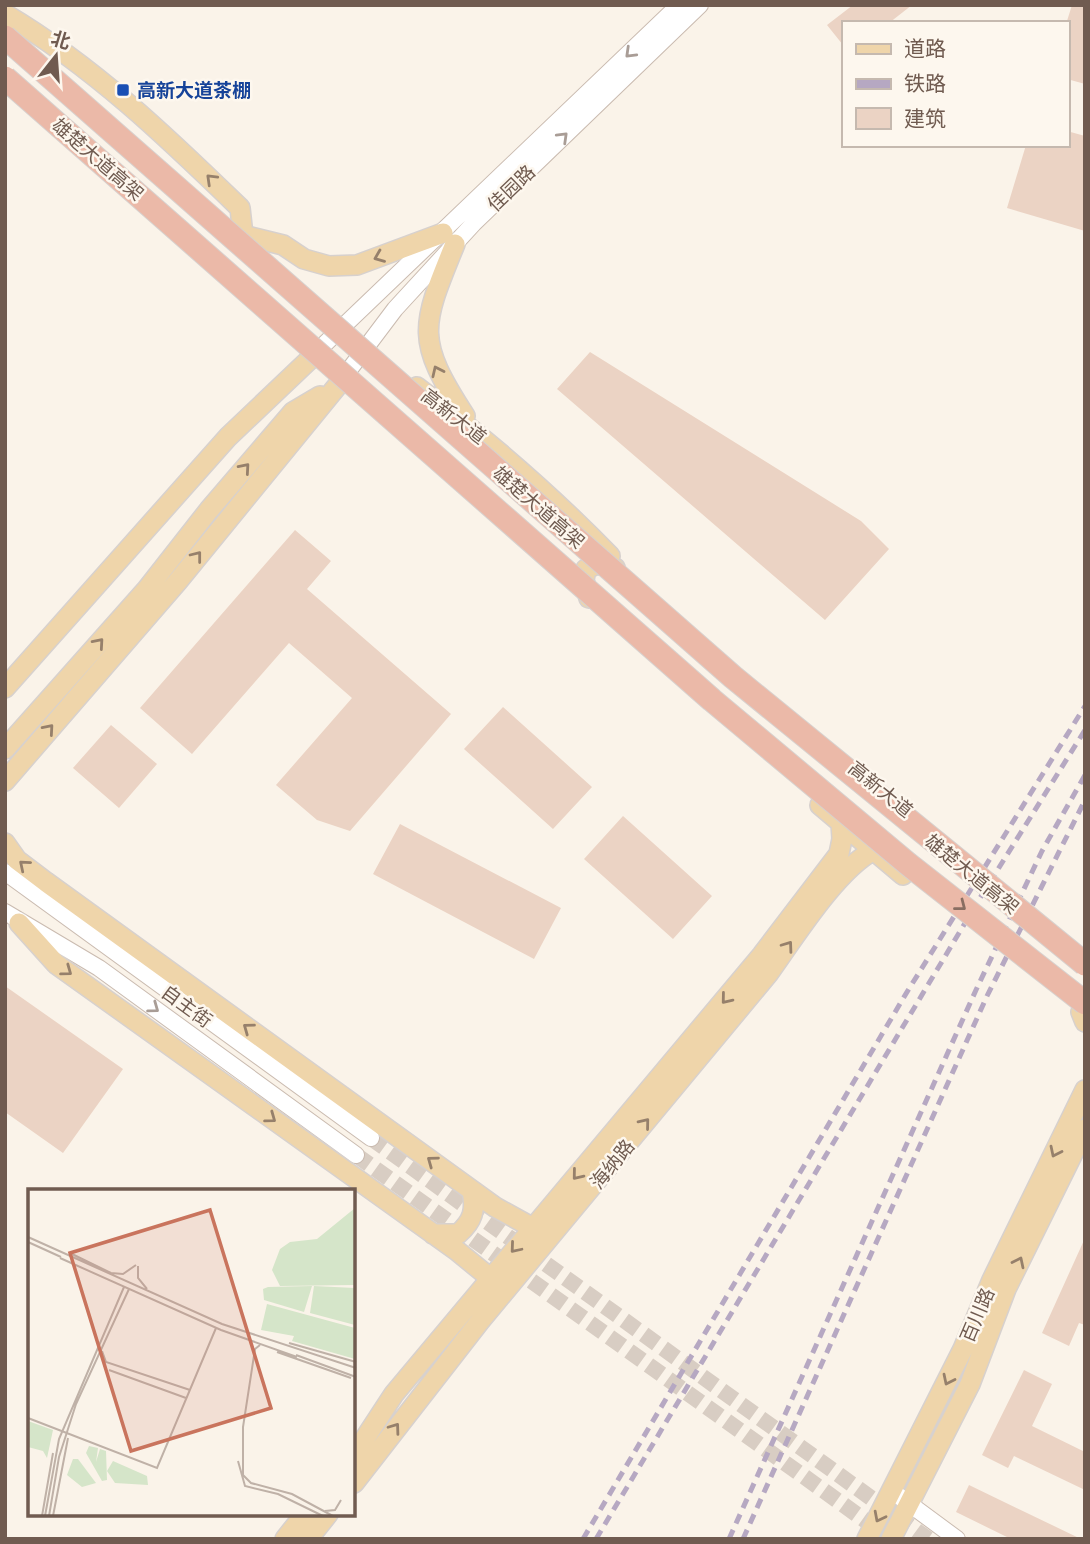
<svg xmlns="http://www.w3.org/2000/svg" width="1090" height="1544" viewBox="0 0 1090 1544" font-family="'Work Sans','Noto Sans SC',sans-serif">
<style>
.building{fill:#ebd3c4}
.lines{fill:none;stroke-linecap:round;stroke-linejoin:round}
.minor-tunnel{stroke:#d8cdc3;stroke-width:16;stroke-dasharray:16 8;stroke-linecap:butt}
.minor-casing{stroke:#cabbb0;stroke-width:18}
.major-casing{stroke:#d7d1ce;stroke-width:22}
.minor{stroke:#fff;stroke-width:16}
.major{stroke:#efd5aa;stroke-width:19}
.rail{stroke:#b6a8c2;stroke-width:5;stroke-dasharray:10 7;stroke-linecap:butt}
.highway-bridge-casing{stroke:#d7d1ce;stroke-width:25;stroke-linecap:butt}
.highway-bridge{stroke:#ebb9a8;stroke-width:23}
.oneway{stroke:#a99d96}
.oneway2{stroke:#96806b}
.oneway3{stroke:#896e62}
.transit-dot{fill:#1a4fb4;stroke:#fdf7ee;stroke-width:2.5}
.labels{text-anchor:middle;stroke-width:5;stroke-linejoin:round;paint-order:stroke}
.transit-label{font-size:19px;font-weight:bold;fill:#164399;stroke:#fdf7ee;text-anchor:start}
.street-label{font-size:19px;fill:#705b50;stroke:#fdf7ee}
.inset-road{fill:none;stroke:#bfb1a7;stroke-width:2}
.view{fill:#c9745d;fill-opacity:0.15;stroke:#c9745d;stroke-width:3.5}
.inset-edge{fill:none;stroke:#705b50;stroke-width:3.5}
</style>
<rect width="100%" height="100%" fill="#faf3e9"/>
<path class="building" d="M853,5h59l-23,18h-46v22l-16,-20z
M1072,5h13v79l-18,-5v-58z
M1067,131l18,5v95l-78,-23 19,-63h41z
M590,352l271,169 28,28 -64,71 -268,-231z
M295,530l36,31 -24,28 144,125 -101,117 -33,-11 -41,-35 76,-87 -63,-55 -97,111 -52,-46z
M503,707l89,80 -39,42 -89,-80z
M111,725l46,39 -38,44 -46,-40z
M623,816l89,80 -39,43 -89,-80z
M400,824l161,84 -27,51 -161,-85z
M5,986l118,83 -60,84 -58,-41z
M1085,1238v87l-6,-2 -10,23 -27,-13z
M1024,1370l28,14 -20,42 53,26v38l-71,-34 -6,12 -26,-13z
M969,1485l112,54h-70l-55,-27z"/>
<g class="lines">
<path class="minor-tunnel" d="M371,1138l557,401
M356,1155l535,384"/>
<defs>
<path id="minor" d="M309,359l370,-354
M340,382l55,-73 79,-86 226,-218
M5,872l366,266
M5,912l94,56 257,187
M892,1491l65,48"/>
<path id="major" d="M5,14c88,52 163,124 235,194l3,27 40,10 21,14 25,7 28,-1 86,-32
M455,244c-34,83 -40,95 10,172
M417,387c69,52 133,107 193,169
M589,598l-5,-18 2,-11 11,-5 18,4
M5,688l223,-251 81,-77
M5,749l142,-160 62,-79 84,-98 27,-16
M5,781l173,-200 160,-196
M820,805l83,70
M5,843l12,17 29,22 449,325 49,27
M19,923l37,41 400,286 44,36
M1081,1012l4,10
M433,1234h25c15,-13 18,-24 14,-43
M354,1455l40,-61 368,-439 77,-101 3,-15 -1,-16
M354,1483l126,-162 288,-347c26,-36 68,-104 106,-124
M285,1539l20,-25
M308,1539l20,-25
M867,1539l96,-190 29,-69 93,-190
M891,1539l79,-155 36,-95 79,-160"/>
</defs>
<use href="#minor" class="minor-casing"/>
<use href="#major" class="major-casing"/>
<use href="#minor" class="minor"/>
<use href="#major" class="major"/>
<path class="rail" d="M583,1539l324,-547 178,-286
M596,1539l384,-641 105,-168
M729,1539l247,-549 66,-139 43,-76
M743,1539l244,-543 98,-196"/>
<defs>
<path id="highway-bridge" d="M5,37l728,640 352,287
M5,78l707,622 196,164 177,139"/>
</defs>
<use href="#highway-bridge" class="highway-bridge-casing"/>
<use href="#highway-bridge" class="highway-bridge"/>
</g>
<defs><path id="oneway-chevron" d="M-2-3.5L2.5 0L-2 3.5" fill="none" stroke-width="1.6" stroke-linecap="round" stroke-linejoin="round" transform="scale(1.75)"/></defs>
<g class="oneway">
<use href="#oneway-chevron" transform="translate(630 53) rotate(136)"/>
<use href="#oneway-chevron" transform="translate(563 137) rotate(-44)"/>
<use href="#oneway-chevron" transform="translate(154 1008) rotate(36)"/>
</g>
<g class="oneway2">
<use href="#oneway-chevron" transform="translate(211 179) rotate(-136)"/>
<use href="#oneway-chevron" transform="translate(379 257) rotate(158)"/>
<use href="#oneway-chevron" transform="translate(437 371) rotate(-115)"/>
<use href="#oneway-chevron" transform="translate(245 468) rotate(-49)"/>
<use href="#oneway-chevron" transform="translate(197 556) rotate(-52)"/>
<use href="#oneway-chevron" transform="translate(99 643) rotate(-49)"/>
<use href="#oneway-chevron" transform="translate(49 729) rotate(-49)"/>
<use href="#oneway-chevron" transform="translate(24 865) rotate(-140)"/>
<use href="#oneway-chevron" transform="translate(788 946) rotate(-54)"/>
<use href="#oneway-chevron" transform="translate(67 971) rotate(36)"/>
<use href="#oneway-chevron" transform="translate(726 999) rotate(129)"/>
<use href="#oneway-chevron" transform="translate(248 1028) rotate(-144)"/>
<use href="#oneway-chevron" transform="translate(271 1118) rotate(36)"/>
<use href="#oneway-chevron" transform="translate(645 1123) rotate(-51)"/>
<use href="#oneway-chevron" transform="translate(1055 1152) rotate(116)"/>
<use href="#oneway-chevron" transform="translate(432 1161) rotate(-144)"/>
<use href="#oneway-chevron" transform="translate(577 1175) rotate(129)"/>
<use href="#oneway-chevron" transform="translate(515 1248) rotate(130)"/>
<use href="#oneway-chevron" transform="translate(1019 1262) rotate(-64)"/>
<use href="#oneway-chevron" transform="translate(948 1380) rotate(116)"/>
<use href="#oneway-chevron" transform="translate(395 1428) rotate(-54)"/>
<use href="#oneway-chevron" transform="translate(879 1517) rotate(117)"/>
</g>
<use class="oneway3" href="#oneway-chevron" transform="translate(961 906) rotate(38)"/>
<rect class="transit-dot" x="116" y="83" width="14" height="14" rx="3.5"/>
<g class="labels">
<g class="transit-label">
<text x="137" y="97">高新大道茶棚</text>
</g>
<g class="street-label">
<text transform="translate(98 159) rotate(41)" y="7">雄楚大道高架</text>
<text transform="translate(511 188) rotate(-44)" y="7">佳园路</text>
<text transform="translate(454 416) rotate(38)" y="7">高新大道</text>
<text transform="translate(539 507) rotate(41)" y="7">雄楚大道高架</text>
<text transform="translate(881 789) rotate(39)" y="7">高新大道</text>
<text transform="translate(972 874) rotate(39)" y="7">雄楚大道高架</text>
<text transform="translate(187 1006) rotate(36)" y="7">自主街</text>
<text transform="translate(612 1164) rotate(-51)" y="7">海纳路</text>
<text transform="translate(977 1315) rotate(-67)" y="7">百川路</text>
</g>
</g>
<g transform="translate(28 1189)">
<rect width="327" height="327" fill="#faf3e9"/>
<path d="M327,19v77l-75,1 -8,-16 8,-21 10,-7 27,-3zM284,97l-8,26 -40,-12 -1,-11 5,-2zM286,97l41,2v37l-45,-12zM239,115l88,24v31l-63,-18 2,-5 -33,-6zM0,232l25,9 -6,28 -4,-7 -15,-4zM61,257l9,2 -2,14 4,-13 6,2 1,29 -5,1 -16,-28zM45,270h5l18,24 -14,4 -15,-12zM85,272l34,15 1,9 -33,-2 -8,-12z" fill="#d5e5c9"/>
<path class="inset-road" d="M0,48l194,87 134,44M0,53l33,15M44,65l39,19 12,1 13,-9M32,69l161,72 76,27M110,77v12l9,11M261,154l67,19M232,156l-5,4 -12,78v48l8,8 41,11 41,22M74,162l4,11 84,28M249,163l74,26M268,166l60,22M81,181l77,28M0,229l129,50 59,-140M210,272l7,25 33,8 45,22M297,322l10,-1 6,-10M14,327l11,-63M17,327l14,-77 65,-152M21,327l10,-59 17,-53 53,-115M25,327l15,-78"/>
<path class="view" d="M182,21l61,198 -140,43 -61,-198z"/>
<rect width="327" height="327" class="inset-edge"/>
</g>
<rect width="1090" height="1544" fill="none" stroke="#705b50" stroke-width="14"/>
<rect x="842" y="21" width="228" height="126" fill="#fdf7ee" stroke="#c5b9af" stroke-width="2"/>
<rect x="856" y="44" width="35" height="10" fill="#efd5aa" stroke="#c5b9af" stroke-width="2"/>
<text x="904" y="56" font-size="21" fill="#705b50">道路</text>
<rect x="856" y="79" width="35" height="10" fill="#b6a8c2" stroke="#c5b9af" stroke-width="2"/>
<text x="904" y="91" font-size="21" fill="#705b50">铁路</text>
<rect x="856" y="108" width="35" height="21" fill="#ebd3c4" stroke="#c5b9af" stroke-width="2"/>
<text x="904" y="126" font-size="21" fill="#705b50">建筑</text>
<g transform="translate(56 56) rotate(17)" stroke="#fdf7ee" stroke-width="5" paint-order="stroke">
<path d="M0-5L12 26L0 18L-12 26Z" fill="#705b50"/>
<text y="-10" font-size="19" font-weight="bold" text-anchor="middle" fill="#705b50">北</text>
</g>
</svg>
